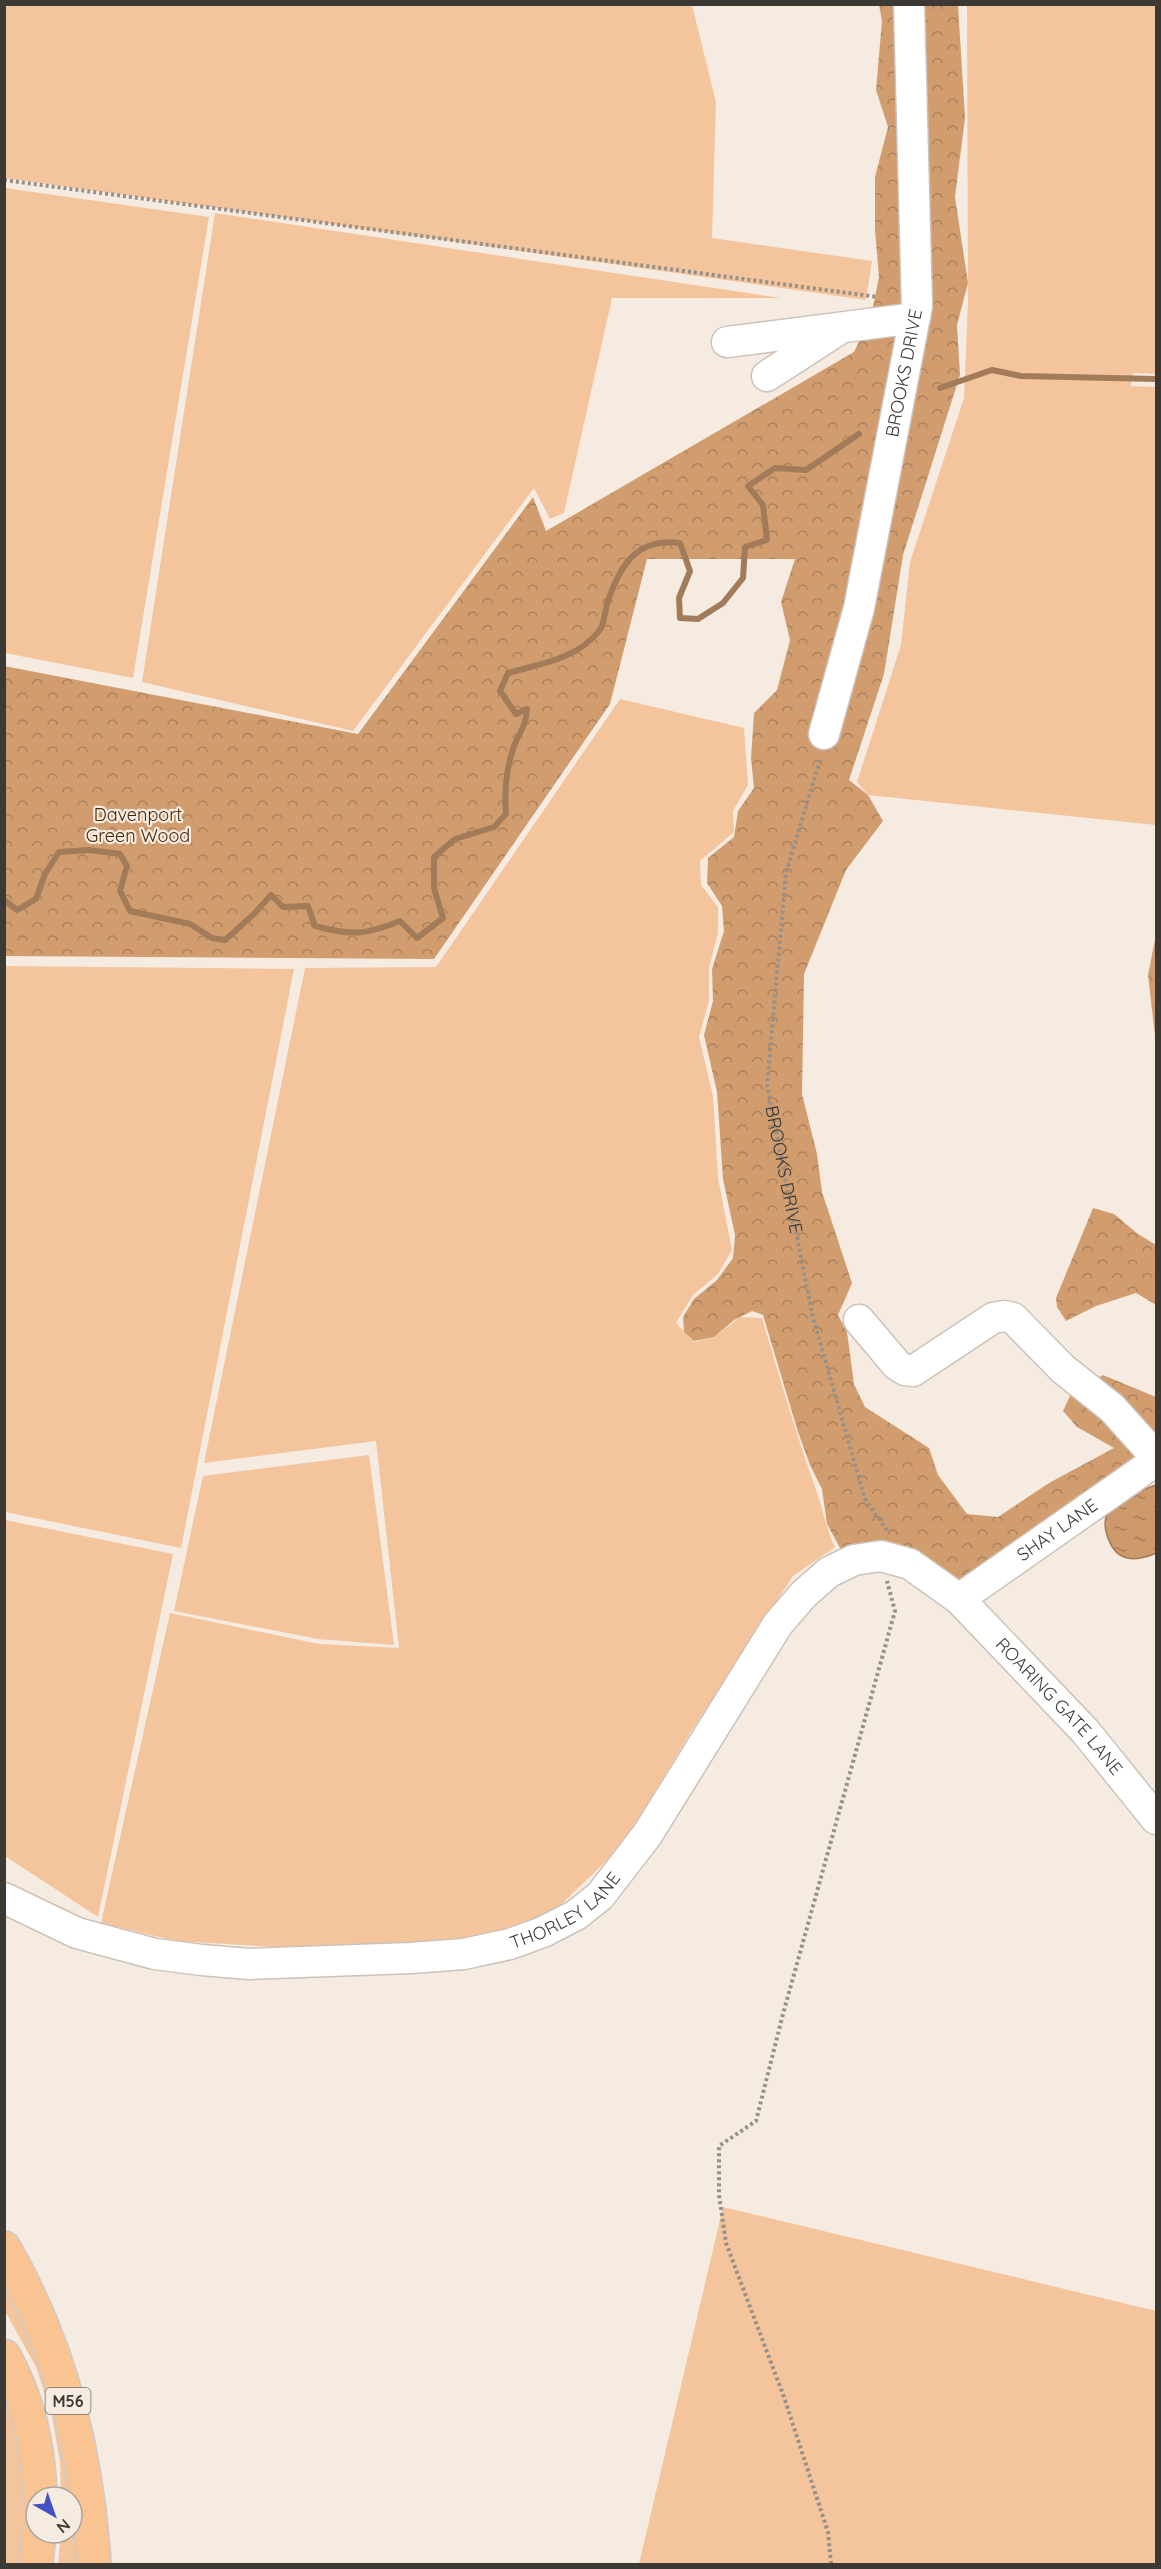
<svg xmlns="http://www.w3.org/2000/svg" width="1161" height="2569" viewBox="0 0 1161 2569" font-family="Quicksand,sans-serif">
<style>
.grass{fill:#f4c59c}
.forest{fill:url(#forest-crowns)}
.water{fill:url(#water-ripples);stroke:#a27c5a;stroke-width:1.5}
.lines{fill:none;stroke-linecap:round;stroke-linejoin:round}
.stream{stroke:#a27c5a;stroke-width:6}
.minor-casing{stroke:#cdc2b9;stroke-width:33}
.highway-casing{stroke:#cccbca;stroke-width:36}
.path{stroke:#979089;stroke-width:4;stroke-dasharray:3 3;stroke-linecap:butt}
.minor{stroke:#fff;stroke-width:30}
.highway{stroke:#fac392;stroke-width:33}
.labels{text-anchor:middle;stroke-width:4.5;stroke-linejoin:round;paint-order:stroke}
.shield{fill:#f5ebe1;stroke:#746e68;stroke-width:1.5}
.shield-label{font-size:16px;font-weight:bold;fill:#3c3834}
.street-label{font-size:18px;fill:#3c3834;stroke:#f5ebe1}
.park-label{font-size:18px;fill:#472500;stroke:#f5ebe1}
</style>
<defs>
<pattern id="forest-crowns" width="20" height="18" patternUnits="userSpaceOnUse" patternTransform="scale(1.5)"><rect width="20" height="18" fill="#d19d6e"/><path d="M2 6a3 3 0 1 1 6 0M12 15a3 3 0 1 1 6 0" fill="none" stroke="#ab815b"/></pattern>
<pattern id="water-ripples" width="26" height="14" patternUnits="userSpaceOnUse" patternTransform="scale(1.5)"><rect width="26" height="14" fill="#ce996a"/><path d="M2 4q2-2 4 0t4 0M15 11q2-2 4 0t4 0" fill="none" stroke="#a87e58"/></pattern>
</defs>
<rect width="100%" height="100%" fill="#f5ebe1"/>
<path class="grass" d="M4,5h688l24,97 -4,136 160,23 -6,39 -861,-122z
M967,5h189v369l-23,-1 -2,13 25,1v438l-288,-30 -11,-13 44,-137 9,-83 54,-164 4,-97z
M5,188l204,29 -76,461 -128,-25z
M215,213l566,85h-169l-48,215 -14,6 -16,-31 -181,243 -211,-49z
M620,699l124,29 4,57 -15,26 1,21 -34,29 1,24 17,22v26l-9,35v33l-10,36 14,59 5,82 14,72 -14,24 -25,21 -17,28 18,19 20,-5 26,-20 22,1c17,58 34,115 54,172 7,19 10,39 19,57l-42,29 -103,157 -65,110 -74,71 -67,25 -193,9 -115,-7 -75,-18 69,-310 149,31 80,4 -23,-207 -172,22 101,-495 131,-1z
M5,966l289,3 -113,579 -176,-36z
M369,1455l25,190 -76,-6 -144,-28 29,-135z
M5,1520l168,34 -75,363 -93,-61z
M723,2207l433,104v253h-517z
M4,2268l49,120 31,176h-26l3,-31h11v-36h-11l-1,-35 -8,-46 -16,-49 -31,-56z
M4,2380l26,119 -6,65h-19z"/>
<path class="forest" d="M879,5h79l7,113 -10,79 13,86 -11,42 3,50 -57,180 -19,119 -35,106 19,15 15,26 -37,49 -42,104 -2,120 15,60 5,38 30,91 -14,32 9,17 7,52 11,23 64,41 9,27 29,39 31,3 51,-34 65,-35 -37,-21 -14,-16 8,-17 32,-19 53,22v64l-197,138 -22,-17 -92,-25 -18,-33 -5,-35 -12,-24 -12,-33 -35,-117 -11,-4 -18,9 -20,17 -20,4 -10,-9 -1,-15 11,-18 23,-19 16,-22 2,-23 -12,-56 -6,-87 -13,-57 9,-34 -1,-32 12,-38 -2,-25 -15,-23 1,-25 26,-21 4,-26 16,-23 -3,-30 3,-45 23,-23 13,-50 -9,-38 14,-43h-148l-37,145 -176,255 -429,-3 -1,-290 354,68 175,-237 13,34 308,-179 17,-35 8,-40 -4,-47v-53l13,-50 -12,-37 6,-69z
M1156,935v109l-8,-69z
M1093,1208l21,6 24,20 18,11v60l-20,-12 -40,13 -30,15 -9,-14 -1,-9z"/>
<path class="water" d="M1156,1485v68c-8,4 -22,8 -32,4 -13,-4 -24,-31 -16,-44 9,-14 34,-23 48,-28z"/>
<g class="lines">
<path class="stream" d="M940,388l52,-18 29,6 135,3
M4,900l13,10 19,-11 9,-25 14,-22 30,-2 31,4 7,12 -7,25 10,20 60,13 22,14 13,2 29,-26 17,-19 12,12 25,-1 7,20c37,10 50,9 85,-5l17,17 26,-20 -9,-30v-31l21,-18 39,-12 12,-13c-2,-22 0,-43 7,-65 5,-16 13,-21 14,-40l-11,5 -16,-23 8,-18c32,-9 69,-14 91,-42 5,-6 6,-19 8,-27 12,-37 29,-67 73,-61l10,28 -11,27 1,20 18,1 25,-16 20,-25 2,-31 22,-7 -4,-35 -15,-19 27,-18 31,2 53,-36"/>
<defs>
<g id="minor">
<path d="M727,342l188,-24"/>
<path d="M767,376l68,-44"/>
<path id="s2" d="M824,734l35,-126 58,-302 -8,-302"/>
<path d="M859,1320l38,45 8,5 8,1 80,-53 11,-2 9,2 50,51 49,39 44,49"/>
<path id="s3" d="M959,1599l197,-138"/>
<path id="s4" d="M4,1898l73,35 78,21 47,6 47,4 162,-6 53,-4 46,-10 33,-12 33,-17 24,-19 47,-61 131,-211 26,-30 25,-22 25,-12 27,-4 29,8 49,35 126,132 71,88"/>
</g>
<path id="highway" d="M4,2248c56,97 83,204 90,316
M4,2356c24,43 35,93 36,141
M36,2564l3,-31"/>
</defs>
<use href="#minor" class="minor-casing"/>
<use href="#highway" class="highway-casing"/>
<g class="path">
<path d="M4,180l874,117"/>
<path id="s1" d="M820,760l-34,113 -19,212 46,233 52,181 23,33"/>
<path d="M831,2564l-3,-32 -44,-135 -58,-154 -7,-48v-49l37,-25 27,-107 112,-403 -8,-30"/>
</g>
<use href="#minor" class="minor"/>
<use href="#highway" class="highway"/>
</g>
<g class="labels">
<rect class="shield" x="45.5" y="2388" width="45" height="26" rx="4.5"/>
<g class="shield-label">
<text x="68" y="2407">M56</text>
</g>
<g class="street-label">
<text dy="6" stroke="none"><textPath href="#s2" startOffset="370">BROOKS DRIVE</textPath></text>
<text dy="6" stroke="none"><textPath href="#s1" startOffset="417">BROOKS DRIVE</textPath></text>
<text dy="6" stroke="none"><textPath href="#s3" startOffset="120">SHAY LANE</textPath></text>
<text dy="6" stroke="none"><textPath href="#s4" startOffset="1312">ROARING GATE LANE</textPath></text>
<text dy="6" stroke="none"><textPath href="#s4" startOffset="584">THORLEY LANE</textPath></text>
</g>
<g class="park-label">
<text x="138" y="821">Davenport<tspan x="138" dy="21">Green Wood</tspan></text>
</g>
</g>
<rect width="1161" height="2569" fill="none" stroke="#3c3834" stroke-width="12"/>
<g transform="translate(54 2515) rotate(140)"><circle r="28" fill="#f5ebe1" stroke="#aba39c" stroke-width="1.5"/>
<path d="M0-4.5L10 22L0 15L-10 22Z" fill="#4351c5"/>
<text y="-9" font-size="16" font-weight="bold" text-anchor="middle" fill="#3c3834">N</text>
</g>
</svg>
